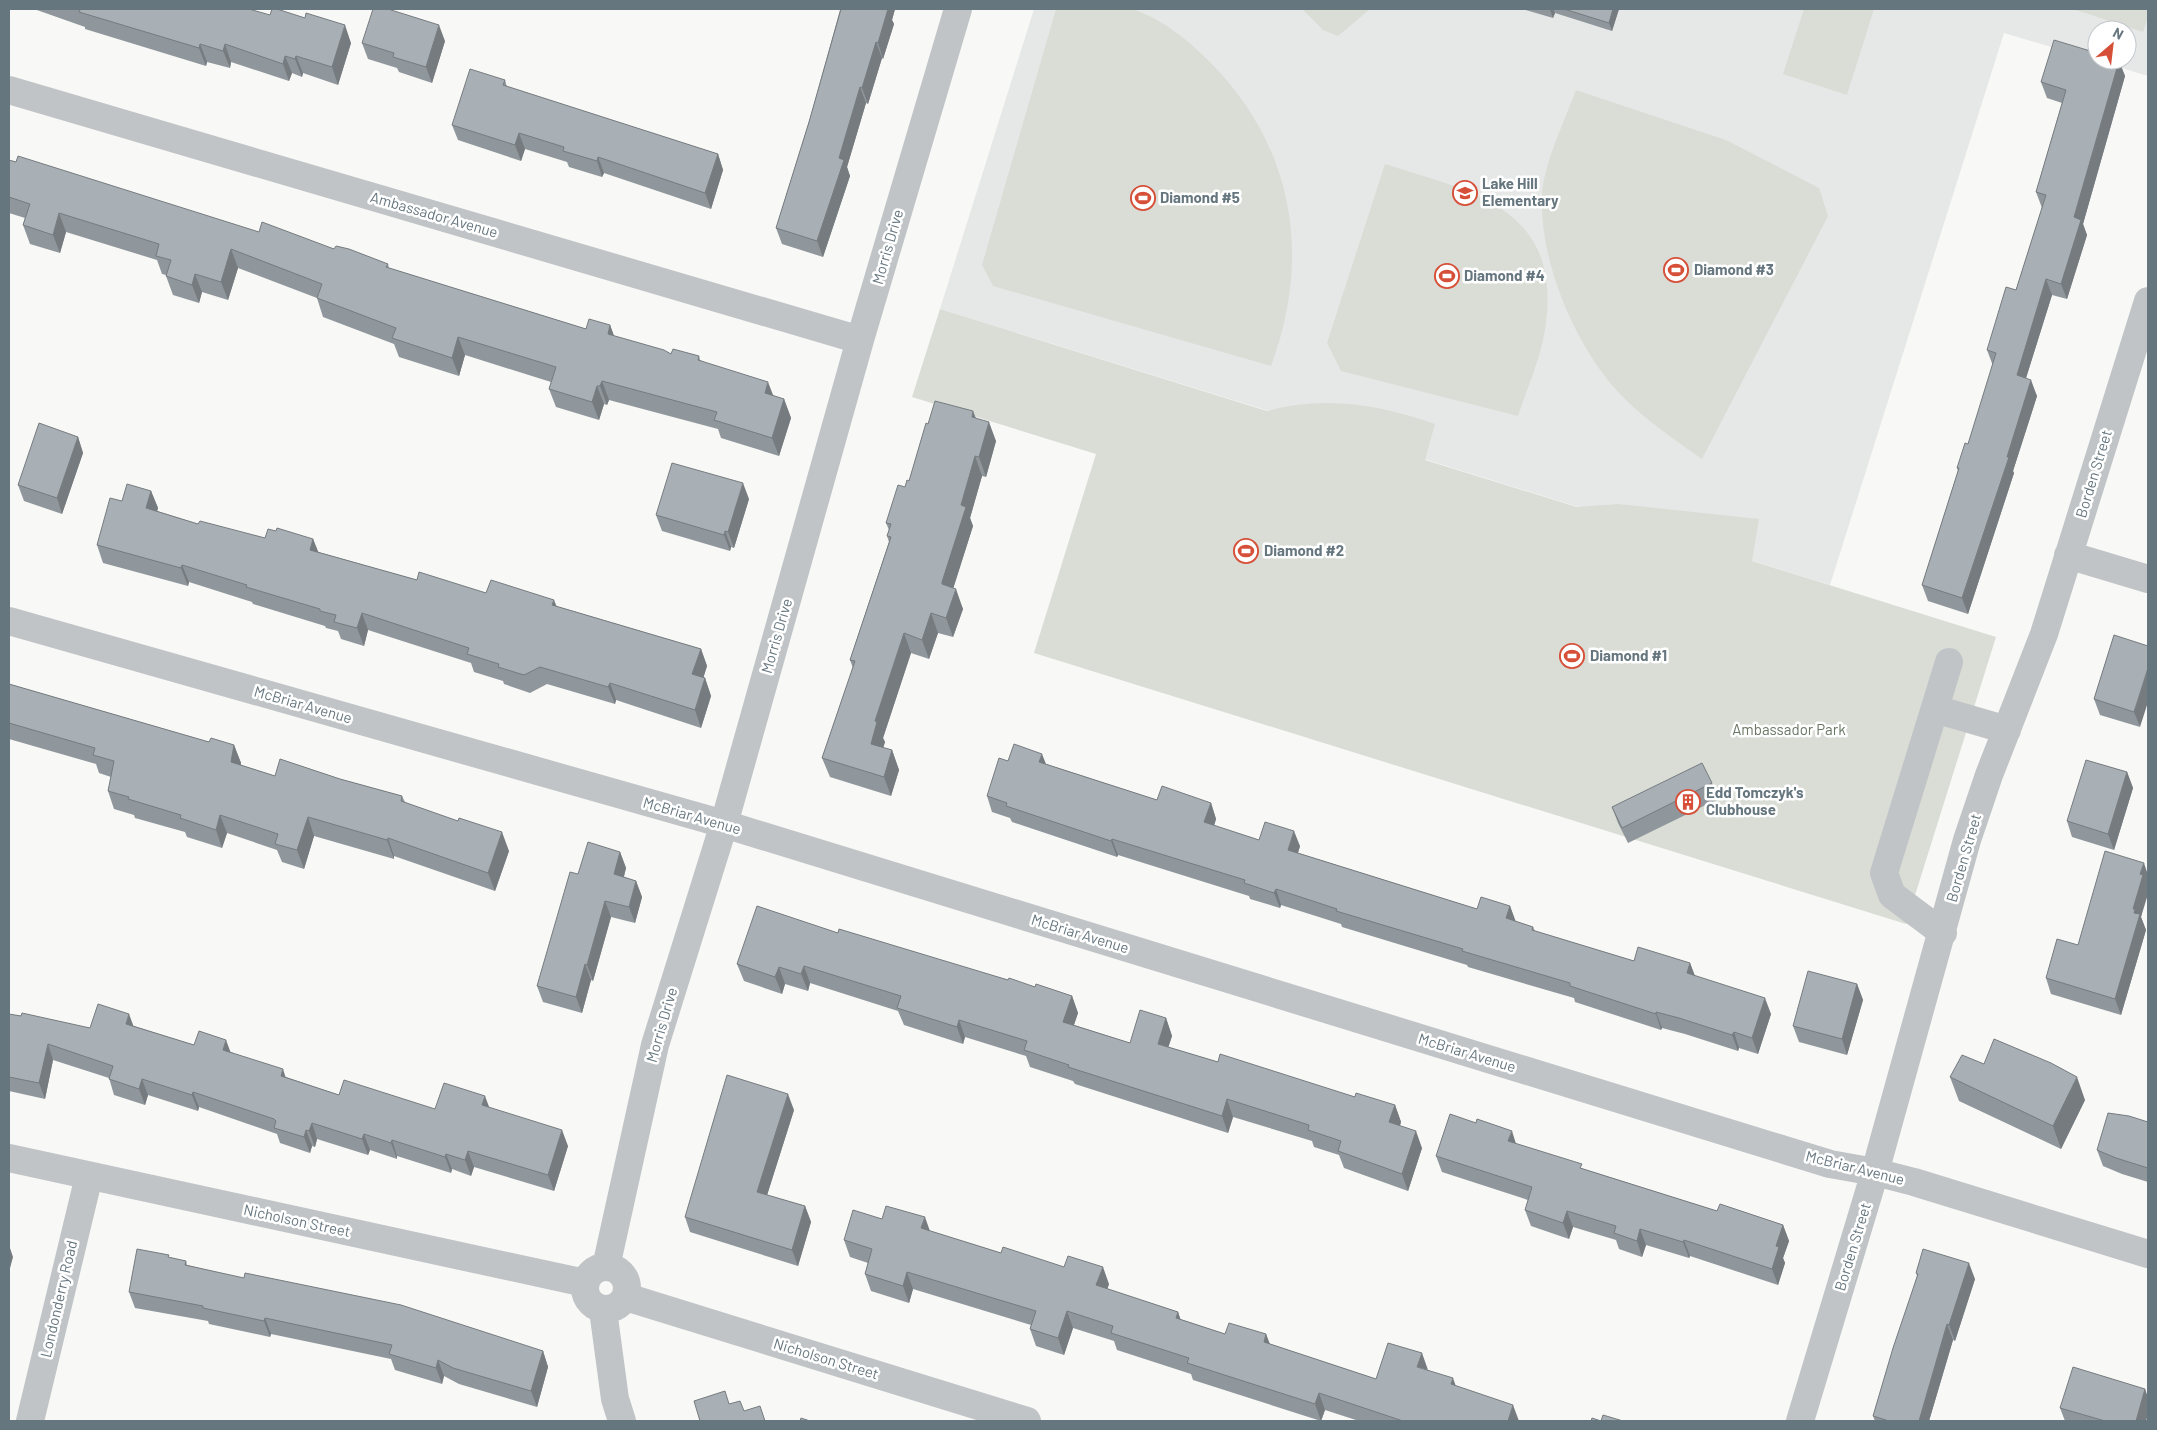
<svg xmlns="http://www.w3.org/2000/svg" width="2157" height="1430" viewBox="0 0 2157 1430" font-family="Barlow,sans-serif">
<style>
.built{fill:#e6e8e7;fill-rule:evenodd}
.green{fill:#d9ddd6}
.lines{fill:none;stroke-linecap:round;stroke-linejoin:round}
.minor{stroke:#c0c4c7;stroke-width:28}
.wall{fill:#90979c}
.shaded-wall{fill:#767b7f}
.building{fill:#a8b0b5;stroke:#767b7f}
.labels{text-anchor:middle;stroke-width:5;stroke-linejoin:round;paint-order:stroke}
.poi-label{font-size:15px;font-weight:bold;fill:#66767f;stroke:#fff;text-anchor:start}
.street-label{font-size:15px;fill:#66767f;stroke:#fff}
.park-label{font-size:15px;fill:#697764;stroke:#fff}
</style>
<rect width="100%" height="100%" fill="#f8f8f6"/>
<path class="built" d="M1034,9h1114v67l-144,-43 -174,552 -890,-276zM2097,30h30v30h-30z"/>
<path class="green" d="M1056,9c16,0 67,-4 79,1 27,9 54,31 74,51 85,85 103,195 62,305l-278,-80 -11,-21z
M1302,9h68l-32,27 -15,-6z
M1804,9h70l-27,86 -64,-21z
M2073,9h75v8l-5,15z
M1576,90l150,50 93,48 9,28 -126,243c-34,-24 -73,-50 -98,-84 -36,-48 -65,-121 -62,-181 2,-31 23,-74 34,-104z
M1385,164c86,28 175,42 161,158 -3,31 -18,64 -28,94l-177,-45 -14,-28z
M940,309l327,102c57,-16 114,-6 168,13l-10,36 152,47 41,-3 141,15 -7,42 244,76 -90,287 -872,-271 62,-199 -184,-57z"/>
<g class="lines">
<path class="minor" d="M9,90l851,250
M2068,555l80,24
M9,621l715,203 1106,340 45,8 39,10 234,72
M1935,709l72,21
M1943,933l-51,-38 -8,-22 65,-211
M9,1158l576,125
M585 1288a21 21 0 1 1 42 0a21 21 0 1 1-42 0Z
M606,1267l49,-222 69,-221 136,-484 98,-331
M626,1297l401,124
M603,1310l12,89 7,22
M30,1421l59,-245
M1800,1421l75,-249 92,-332 22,-65 55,-141 104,-333"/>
</g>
<path class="wall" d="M34,9h215l102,34 -13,42 -35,-12 -1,4 -10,-4 -3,8 -58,-19 -1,6 -23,-6 -1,4 -121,-37v-2z
M838,9h57l-3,11 2,4 -11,35 -1,-1 -14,46 -2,-1 -19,64 3,9 -27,81 -41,-13 -6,-16 33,-106 31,-112z
M1522,9h97l-7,22 -57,-18 -2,5z
M445,41l-13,42 -33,-11 -2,-4 -29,-9 -6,-16z
M2119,61l6,15 -42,148 4,11 -20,64 -15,-4 -26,83 11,18 -24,75 1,2 -46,141 -40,-13 -6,-16 36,-114 -1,-3 11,-24 25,-78 -6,-16 29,-60 26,-82 -6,-16 26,-89 -15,-5 -6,-16z
M505,80l2,7 211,67 5,16 -12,39 -107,-36 -2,4 -33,-10 -2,-5 -42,-13 -4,12 -63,-21 -6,-15z
M9,160l250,72 75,17 54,15 1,4 197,61 24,-4 4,11 57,18 28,2 1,4 74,36 10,3 7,19 -12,38 -58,-18 -3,-9 -109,-29 -2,5 -3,-1 -5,16 -43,-13 -7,-18 2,-7 -86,-27 -6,21 -60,-19 -5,-13 -71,-27 -6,-19 -79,-30 -10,32 -26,-8 -3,11 -26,-8 -7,-19v-1l-4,-1 -5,-14 -91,-28 -6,21 -30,-9 -7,-19 2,-7 -16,-5z
M976,418l20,23 -10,36 -4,-1 -12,42 3,8 -20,62 10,21 -10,28 -15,-4 -9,26 -18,-6 -28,85 2,4 -2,6 9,2 7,20 -8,26 -61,-19 -8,-19 31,-90 -3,-8 39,-118 -2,-6 2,-6 -3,-7 19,-36 4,-6 19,-57z
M78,437l5,16 -21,61 -38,-13 -6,-16z
M151,491l7,17 -1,3 41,13 67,14 48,1 5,13 99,28 139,26 145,43 6,17 -4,12h2l6,18 -10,32 -85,-28 -1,4 -68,-20 -17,9 -26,-9 -1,-3 -29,-9 -3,-9 -103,-33 -4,16 -23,-7 -3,-8 -12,-3 -1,-2 -72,-22 -1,-2 -63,-20 -1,4 -85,-23 -6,-18 25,-44z
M749,499l-15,49 -3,-1 -1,4 -68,-20 -6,-16z
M2114,635l26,92 -40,-12 -6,-16z
M9,684l200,58 25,3 7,18v2l34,11 65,3 62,17 3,6 104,49 -14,40 -101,-35v3l-80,-23 -10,33 -22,-7 -5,-12 -50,-17 -5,15 -35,-11 -2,-5 -50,-14 -1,-3 -20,-6 -6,-18 3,-14 -12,-4 -3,-9 -87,-25z
M1046,764l111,36 54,3 5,16 -2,7 45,14 41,6 -2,7 179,56 33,-3 5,15 18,6 2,4 99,30 56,2 5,13 76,38 -13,40 -19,-6 -1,3 -53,-17 -23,-6 -1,2 -86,-28 -1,-4 -106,-31 -1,-2 -125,-38 -1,-3 -60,-19 -1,3 -30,-9 -1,-3 -131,-41 -1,2 -105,-35 -2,-4 -18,-6 -5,-16z
M2127,772l6,16 -19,62 -42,-13 -5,-16z
M1712,783l6,16 -90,44 -10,-20 -6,-16z
M620,852l6,16 -2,9 12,4 6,16 -7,26 -24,-6 -18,64 -2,-1 -9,33 -39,-11 -6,-16 41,-112z
M2147,886l-6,31 5,13 -25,85 -70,-21 -5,-16 32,-33z
M838,933l170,47 64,16 6,17 -4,12 56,18 36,-25 6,18 -4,11 50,15 137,35 40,8 6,17 -1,4 22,22 -14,43 -64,-23 -5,-13 -25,-8 -2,-6 -79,-24 -5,16 -153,-49 -2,-3 -43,-14 -4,-11 -61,-19 -2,7 -59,-19 -6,-14 -88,-28 -2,8 -23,-7 -3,10 -38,-13 -7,-17z
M1857,984l6,16 -16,55 -48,-13 -6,-16z
M9,1014l81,14 44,-2 60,19 37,7 55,25 53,18 96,14 54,-2 79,39 -14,45 -80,-24 -3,9 -19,-7 -1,4 -54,-17v3l-27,-9 -2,5 -51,-16 -2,8 -3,-1 -2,7 -30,-10 -3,-9 -78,-27 -1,4 -50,-16 -3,10 -31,-10 -5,-17 -56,-18 -8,39 -36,-8z
M1984,1064l101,36 -24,49 -102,-48 -9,-24z
M794,1110l-27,85 38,11 6,16 -13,44 -108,-34 -5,-15z
M2148,1122v60l-26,-8 -19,-8 -6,-16z
M1516,1144l68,25 133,42 66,14 6,16 -6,17 2,5 -7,22 -88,-29 -1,2 -43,-13 -4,12 -23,-8 -3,-9 -43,-13 -4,12 -38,-13 -6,-16 3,-10 -86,-28 -6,-16z
M882,1219l48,12 71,22 108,31 -2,5 71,23 2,7 45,15h41l4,10 106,35 52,-9 91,51h-160l-34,-11 -4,11 -128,-41 -2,-6 -74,-24 -3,-9 -41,-13 -9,27 -28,-9 -6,-17 1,-4 -118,-36 -4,14 -38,-12 -6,-17 3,-11 -18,-6 -6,-17z
M170,1258l16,3 1,4 356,86 5,16 -11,40 -78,-23 -15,-8 -2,8 -47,-14 -4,-11 -120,-25 -1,3 -61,-13 -1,-3 -73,-13 -6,-16z
M1916,1273l59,6 -20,62 -2,-1 -24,81h-54l-2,-5 44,-140z
M2145,1389l3,9v16l-2,7h-81l-5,-13z"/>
<path class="shaded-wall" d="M885,9h10l-3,11 2,4 -11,35 -5,-16z
M1551,9h2l2,4 -2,5 -3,-8z
M1613,9h6l-7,22 -3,-8z
M345,25l6,18 -13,42 -6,-18z
M439,25l6,16 -13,42 -6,-16z
M876,42l6,16 -14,46 -6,-16z
M200,44l7,18 -1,4 -7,-18z
M225,44l6,18 -1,6 -7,-17z
M285,56l7,17 -3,8 -6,-17z
M296,56l7,17 -1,4 -7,-18z
M2119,61l6,15 -42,148 4,11 -20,64 -6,-15 13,-67z
M860,87l6,16 -19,64 3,9 -27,81 -6,-16 22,-83z
M519,133l6,16 -4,12 -6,-16z
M718,154l5,16 -12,39 -6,-16z
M598,157l6,16 -2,4 -5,-16z
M59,213l7,19 -6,21 -7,-18z
M231,249l7,19 -10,32 -7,-18z
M195,274l7,18 -3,11 -7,-18z
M2046,279l6,16 -30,96 -5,-16z
M610,325l7,19 -9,-10z
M458,337l7,18 -6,21 -7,-18z
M2031,380l6,16 -24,75 1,2 -46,141 -6,-16z
M602,381l7,19 -2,5 -7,-19z
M768,382l7,18 -10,-7z
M597,386l7,18 -5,16 -7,-18z
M784,399l7,19 -12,38 -7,-18z
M973,411l8,20 -9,-14z
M989,422l7,19 -10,36 -7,-20z
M78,437l5,16 -21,61 -5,-16z
M975,456l7,20 -12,42 3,8 -24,76 -7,-18 19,-79z
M743,483l6,16 -15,49 -6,-16z
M151,491l7,17 -5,18 -7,-18z
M725,531l6,16 -1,4 -6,-16z
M313,539l7,17 -10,-6z
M182,565l7,17 -1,4 -7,-18z
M956,589l7,20 -10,28 -7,-19z
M554,600l7,17 -9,-12z
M362,613l6,17 -4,16 -7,-18z
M931,613l7,20 -9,26 -7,-19z
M904,633l7,20 -28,85 2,4 -7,22 -7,-20 4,-23z
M701,649l6,17 -8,26 -7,-18z
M2148,668v34l-8,25 -6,-15z
M705,678l6,18 -10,32 -6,-18z
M610,683l6,17 -1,4 -7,-17z
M234,745l7,18 -4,17 -6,-18z
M892,750l7,20 -8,26 -7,-19z
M1042,754l6,15 -9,-7z
M2127,772l6,16 -19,62 -6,-16z
M1211,803l5,16 -6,19 -6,-16z
M220,815l7,18 -5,15 -6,-18z
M308,817l6,19 -10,33 -7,-19z
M1294,831l6,15 -6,20 -6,-16z
M502,832l7,19 -14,40 -7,-18z
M388,838l6,18v3l-7,-19z
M1112,839l6,16 -1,2 -6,-16z
M620,852l6,16 -6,22 -6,-16z
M2144,863l4,12v8l-1,3 1,8 -7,23 5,13 -25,85 -6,-16 25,-125z
M636,881l6,16 -7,26 -6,-16z
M1276,889l5,16 -1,3 -6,-15z
M605,901l6,16 -18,64 -6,-16z
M1510,906l6,16 -10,-4z
M1690,963l6,16 -9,-6z
M585,964l6,16 -9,33 -6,-16z
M804,966l6,17 -2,8 -7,-17z
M779,967l6,17 -3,10 -7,-17z
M1857,984l6,16 -16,55 -5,-16z
M1072,996l6,17 -9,26 -6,-17z
M1765,998l6,16 -13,40 -6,-16z
M1656,1012l6,16 -1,2 -5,-16z
M129,1014l6,16 -9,-6z
M1166,1018l6,18 -8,25 -6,-17z
M959,1020l6,17 -2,7 -6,-17z
M1734,1032l5,16 -1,3 -6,-16z
M226,1040l6,16 -9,-6z
M48,1044l5,16 -8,39 -6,-16z
M283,1069l5,16 -7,-9z
M2077,1077l8,23 -24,49 -8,-23z
M142,1079l6,16 -3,10 -6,-16z
M193,1092l6,15 -1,4 -6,-16z
M788,1094l6,16 -31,98 -6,-16z
M485,1096l6,16 -9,-7z
M1227,1099l6,18 -5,16 -6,-17z
M1395,1105l6,17 -6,17 -6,-17z
M312,1123l5,16 -2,8 -6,-16z
M306,1130l6,16 -2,7 -6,-16z
M562,1130l6,16 -14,45 -6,-16z
M1416,1131l6,17 -14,43 -6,-17z
M1512,1131l5,16 -9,-6z
M364,1134l6,16 -2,5 -6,-16z
M392,1140l5,16v3l-6,-16z
M468,1151l6,16 -3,9 -6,-16z
M446,1154l6,15 -1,4 -6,-16z
M805,1206l6,16 -13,44 -6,-16z
M1567,1211l6,16 -4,12 -6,-16z
M925,1217l6,17 -10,-6z
M1783,1225l6,16 -6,17 2,5 -7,22 -6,-16 4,-23z
M1640,1229l6,16 -4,12 -5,-16z
M1684,1240l6,16 -1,2 -6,-16z
M9,1245l4,12 -4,15z
M1969,1263l6,16 -20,62 -6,-16z
M1103,1267l6,17 -6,18 -7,-17z
M907,1272l6,17 -4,14 -6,-17z
M1067,1311l6,17 -9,27 -6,-17z
M1178,1312l6,17 -8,-11z
M265,1318l6,16 -1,3 -6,-16z
M1947,1324l6,16 -24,81h-10z
M1266,1334l6,17 -8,-9z
M543,1351l5,16 -11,40 -6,-16z
M1422,1353l6,17 -11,-3z
M438,1360l6,16 -2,8 -6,-16z
M1453,1378l6,17 -8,-11z
M2145,1389l3,9v16l-2,7h-10z
M1319,1393l6,17 -4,11 -6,-17z
M1513,1405l6,16h-11z"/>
<path class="building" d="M76,9h173l21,6 2,-6h5l28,9 1,-5 39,12 -13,42 -36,-11 -1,3 -10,-3 -2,8 -58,-20 -2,7 -23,-7 -1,4 -120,-36 1,-2z
M373,9h15l51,16 -13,42 -33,-10 1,-4 -32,-10z
M841,9h47l-10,34 -2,-1 -14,46 -2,-1 -21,71 5,2 -27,81 -41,-13 33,-106z
M1564,9h49l-4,14z
M2054,40l43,13v7l22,1 -45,156 7,3 -20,64 -15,-5 -29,96 14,5 -24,77h2l-47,141 -40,-13 37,-117h-2l8,-25 3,1 28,-91 -9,-3 19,-63 10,3 30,-95 -10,-3 30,-102 -25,-8z
M470,69l35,11 -2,5 215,69 -13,39 -107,-36 -1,4 -34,-10 1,-4 -45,-14 -4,12 -63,-20z
M18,156l241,76 3,-10 72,27 2,-3 13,3 39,15 -2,3 200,62 3,-10 21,6 -2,9 56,16 7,4 2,-5 26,7 -1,4 70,22 -3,11 19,6 -12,39 -58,-18 3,-8 -115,-31 -2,5h-3l-5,16 -43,-13 7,-22 -98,-30 -6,21 -60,-20 4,-10 -79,-30 5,-14 -91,-35 -10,33 -26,-8 -3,11 -26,-9 5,-16 -15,-4 3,-12 -100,-31 -6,22 -30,-10 7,-21 -21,-7v-37l7,2z
M935,401l38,10 -1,6 17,5 -10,35 -4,-1 -14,49 5,2 -24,75v2l14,5 -10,29 -15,-5 -9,27 -18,-7 -29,88 2,1 -6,22 21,6 -8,27 -62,-19 33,-97 -5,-1 41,-123 -4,-1 4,-12 -5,-1 12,-38 7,2 2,-7 2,1 17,-58 2,1z
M39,423l39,14 -21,61 -39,-13z
M672,463l71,20 -15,49 -3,-1 -1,4 -68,-20z
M127,484l24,7 -5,17 52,16 2,-3 65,17 3,-9 8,2 1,-3 36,11 -3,11 107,30 2,-8 67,21 5,-13 63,20 -2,5 149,44 -9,25 13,4 -10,32 -85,-27 -2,4 -68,-20 -16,8 -26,-8 1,-3 -32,-10 2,-6 -107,-35 -5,15 -23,-6 2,-7 -16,-4v-2l-74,-22 1,-2 -65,-20 -1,3 -84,-23 13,-47 12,3z
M2114,635l34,11v22l-14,44 -40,-13z
M9,684l200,58 2,-4 23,7 -3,17 44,14 5,-17 60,20 62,17 -1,5 57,20 1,-3 43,14 -14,41 -100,-35 -1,2 -79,-23 -11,33 -22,-6 3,-10 -58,-19 -4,15 -36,-12 1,-3 -53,-16 1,-2 -21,-6 6,-30 -21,-6 2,-7 -86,-25z
M1014,744l28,10 -3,8 118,38 5,-14 49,17 -7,19 55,18 6,-18 29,9 -6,19 189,59 4,-12 29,9 -4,12 27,9 -1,3 102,31 4,-14 52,16 -3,10 78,25 -13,40 -18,-6 -2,3 -53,-17 -23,-6v2l-86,-28v-3l-108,-32 1,-2 -127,-38 1,-2 -61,-20 -2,4 -30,-10 1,-3 -133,-41 -1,2 -105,-35 1,-3 -20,-7 12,-38 9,3z
M2086,760l41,12 -19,62 -41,-13z
M1702,763l10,20 -90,45 -10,-21z
M588,842l32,10 -6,22 22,7 -7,26 -24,-6 -18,64 -2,-1 -9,33 -39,-11 33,-114 8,2z
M2105,851l39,12 -4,11 3,1 -10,34h2l-1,4 6,1 -25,85 -69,-21 11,-39 21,6z
M757,906l81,27 1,-4 169,51 1,-2 26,9 1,-3 36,12 -9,26 67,21 10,-33 26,8 -8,26 60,18 2,-8 135,43 1,-4 39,12 -6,17 27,9 -14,43 -64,-23 3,-10 -33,-11 1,-5 -82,-26 -5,17 -154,-49 1,-2 -45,-15 3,-9 -68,-21 -2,7 -60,-19 4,-12 -97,-30 -3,8 -22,-7 -4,10 -38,-13z
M1808,971l49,13 -15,55 -49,-13z
M98,1004l31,10 -3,10 68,21 5,-14 27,9 -3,10 60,19 -2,7 58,19 5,-15 91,29 9,-26 41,13 -3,9 80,25 -14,45 -80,-24 -3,9 -19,-6 -1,3 -53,-17 -1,3 -27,-9 -2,5 -50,-16 -3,8 -3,-1 -2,7 -30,-9 2,-7 -2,-2 -81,-27 -1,3 -50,-16 -3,10 -30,-10 4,-13 -65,-22 -9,39 -30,-6v-63l12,2 1,-3 68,15z
M1994,1039l57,24 26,14 -24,49 -103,-49 12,-22 22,9z
M727,1075l61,19 -31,98 48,14 -13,44 -107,-33z
M2108,1113l21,3 19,6v46l-32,-10 -19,-8z
M1450,1114l26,9 1,-4 35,12 -4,10 74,23 -2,4 137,43 3,-7 63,21 -7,21 3,1 -7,22 -88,-29 -1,2 -43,-13 -3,12 -23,-8 2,-7 -49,-15 -4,12 -38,-13 7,-23 -96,-31z
M886,1206l39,11 -4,11 80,25 2,-6 61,20 4,-11 35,11 -7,18 82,27 -2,6 49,16 4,-11 37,11 -2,8 112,37 12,-36 34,10 -5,14 36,11 -2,6 62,21 -5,16h-105l-84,-28 -4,11 -128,-41 2,-5 -78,-25 2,-7 -46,-15 -9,27 -28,-9 6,-18 -129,-39 -4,14 -38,-12 7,-25 -28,-9 9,-30 29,9z
M137,1249l32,6 -1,2 18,4 -1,4 59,13 1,-5 156,32 142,46 -12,40 -78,-23 -15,-8 -2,8 -47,-14 3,-9 -127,-27 -1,3 -61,-13v-2l-74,-14z
M1923,1249l46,14 -20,62 -2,-1 -28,97h-30l-16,-5 20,-68 25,-74 -2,-1z
M2073,1367l72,22 -9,32h-31l-45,-13z
M725,1391l4,13 11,-3 4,10 16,-5 5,15h-65l-6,-20z
M1603,1415l20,6h-32l1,-3 9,3z
M801,1418l9,3h-10z"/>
<defs>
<symbol id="school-ring" viewBox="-11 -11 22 22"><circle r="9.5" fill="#fff" stroke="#d64f38" stroke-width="1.5"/><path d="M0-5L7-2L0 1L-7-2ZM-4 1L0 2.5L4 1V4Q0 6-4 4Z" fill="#d64f38"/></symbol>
<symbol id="stadium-ring" viewBox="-11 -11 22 22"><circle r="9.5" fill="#fff" stroke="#d64f38" stroke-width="1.5"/><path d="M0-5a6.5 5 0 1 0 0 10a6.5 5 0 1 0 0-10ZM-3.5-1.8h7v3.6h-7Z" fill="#d64f38"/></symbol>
<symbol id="building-ring" viewBox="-11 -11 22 22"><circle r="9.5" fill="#fff" stroke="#d64f38" stroke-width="1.5"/><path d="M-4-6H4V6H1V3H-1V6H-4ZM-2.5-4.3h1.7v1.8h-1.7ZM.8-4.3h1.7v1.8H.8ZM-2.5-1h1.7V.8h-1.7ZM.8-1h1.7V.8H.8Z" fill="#d64f38"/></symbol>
</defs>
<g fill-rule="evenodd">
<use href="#school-ring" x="1451" y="179" width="28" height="28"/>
<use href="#stadium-ring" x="1129" y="184" width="28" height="28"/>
<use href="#stadium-ring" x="1662" y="256" width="28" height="28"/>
<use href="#stadium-ring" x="1433" y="262" width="28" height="28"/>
<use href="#stadium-ring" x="1232" y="537" width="28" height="28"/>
<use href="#stadium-ring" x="1558" y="642" width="28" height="28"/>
<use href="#building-ring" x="1674" y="788" width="28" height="28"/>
</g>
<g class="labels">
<g class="poi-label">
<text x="1482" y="189">Lake Hill<tspan x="1482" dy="17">Elementary</tspan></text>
<text x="1160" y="203">Diamond #5</text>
<text x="1694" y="275">Diamond #3</text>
<text x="1464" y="281">Diamond #4</text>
<text x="1264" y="556">Diamond #2</text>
<text x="1590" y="661">Diamond #1</text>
<text x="1706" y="798">Edd Tomczyk's<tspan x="1706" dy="17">Clubhouse</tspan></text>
</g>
<g class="street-label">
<text transform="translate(434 215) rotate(16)" y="5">Ambassador Avenue</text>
<text transform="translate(888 247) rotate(-74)" y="5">Morris Drive</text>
<text transform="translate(2094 474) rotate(-73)" y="5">Borden Street</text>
<text transform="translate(777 636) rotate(-74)" y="5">Morris Drive</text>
<text transform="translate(303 705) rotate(16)" y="5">McBriar Avenue</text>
<text transform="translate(692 816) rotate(16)" y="5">McBriar Avenue</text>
<text transform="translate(1964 858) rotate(-74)" y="5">Borden Street</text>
<text transform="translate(1080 934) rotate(17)" y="5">McBriar Avenue</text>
<text transform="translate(662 1025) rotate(-74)" y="5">Morris Drive</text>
<text transform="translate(1467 1053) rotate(17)" y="5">McBriar Avenue</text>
<text transform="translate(1855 1168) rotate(14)" y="5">McBriar Avenue</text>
<text transform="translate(297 1221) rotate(12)" y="5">Nicholson Street</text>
<text transform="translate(1853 1247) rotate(-73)" y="5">Borden Street</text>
<text transform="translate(59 1299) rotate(-77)" y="5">Londonderry Road</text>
<text transform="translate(826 1359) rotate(17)" y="5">Nicholson Street</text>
</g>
<g class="park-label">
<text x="1789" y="735">Ambassador Park</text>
</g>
</g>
<rect width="2157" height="1430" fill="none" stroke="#66767f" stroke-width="20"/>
<g transform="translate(2112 45) rotate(28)"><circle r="24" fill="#ffffff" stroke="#c2c8cc"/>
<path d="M0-4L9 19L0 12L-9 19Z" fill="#d64f38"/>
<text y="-8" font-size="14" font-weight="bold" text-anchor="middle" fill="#66767f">N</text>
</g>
</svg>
